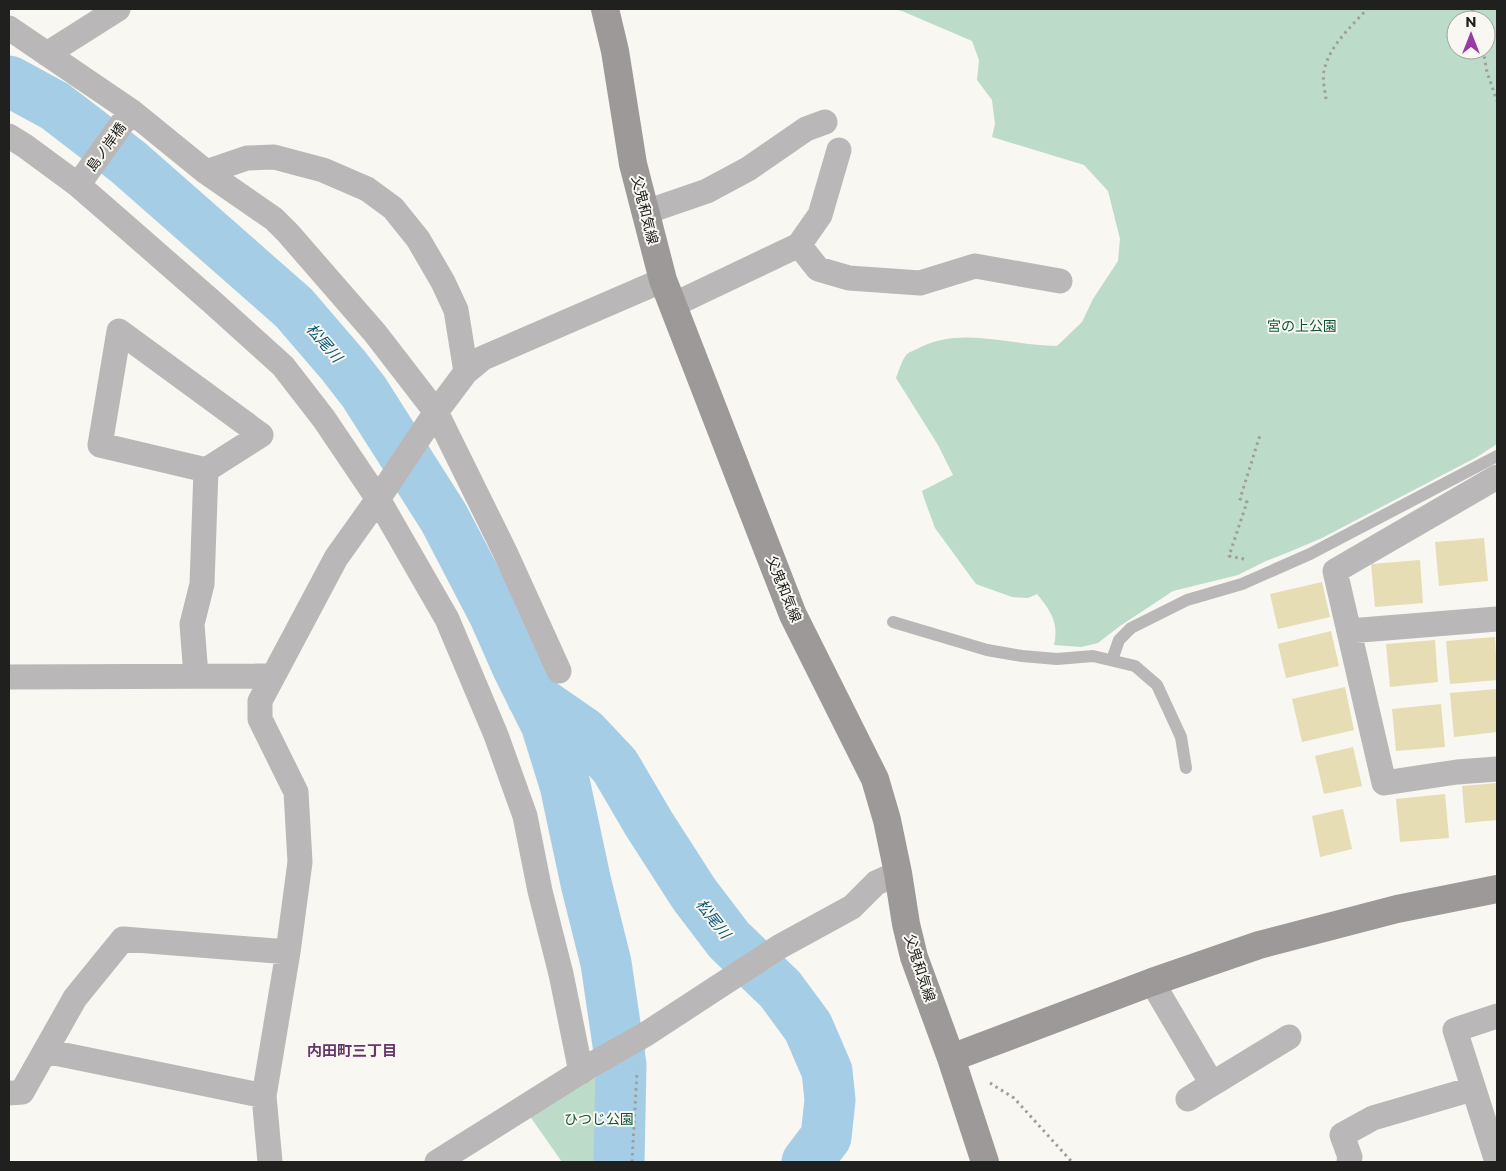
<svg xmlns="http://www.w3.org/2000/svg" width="1506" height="1171" viewBox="0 0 1506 1171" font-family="Montserrat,'Noto Sans JP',sans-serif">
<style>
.green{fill:#bcdbc9;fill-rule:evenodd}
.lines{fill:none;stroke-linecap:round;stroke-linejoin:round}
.river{stroke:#a5cee6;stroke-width:51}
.building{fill:#e6ddb4}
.path{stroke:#9f9e9a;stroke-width:3;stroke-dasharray:2.5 4;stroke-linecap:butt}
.lane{stroke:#bab7b8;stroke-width:12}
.street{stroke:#bab7b8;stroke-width:25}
.secondary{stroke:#9d9999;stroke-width:28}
.labels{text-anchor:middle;stroke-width:4;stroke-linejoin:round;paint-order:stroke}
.street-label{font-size:14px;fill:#20201e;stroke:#f8f7f1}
.park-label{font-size:14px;fill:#0c5537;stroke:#f8f7f1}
.water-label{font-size:15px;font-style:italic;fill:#065575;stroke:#f8f7f1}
.neighbourhood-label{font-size:15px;font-weight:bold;fill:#65376b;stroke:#f8f7f1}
</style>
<rect width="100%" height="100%" fill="#f8f7f1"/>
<path class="green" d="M892,9h605v435l-20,13 -155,81 -33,14 -23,9 -28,14 -65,16 -53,35 -22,17 -17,4 -27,-2c5,-22 -3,-34 -17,-51l-9,4 -16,-1 -36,-13 -41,-56 -11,-30 -2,-7 31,-16 -15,-30 -42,-67c3,-7 6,-19 11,-24 3,-2 7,-4 10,-5 44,-24 93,-3 140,-3l25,-24 11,-23 25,-38 2,-22 -12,-48 -24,-26 -92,-28 3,-13 -3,-24 -15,-20 2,-20 -7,-19 -70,-30zM1456,20h30v30h-30z
M646,1034l-6,128h-78l-33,-47z"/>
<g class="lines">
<path class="river" d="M9,81l46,25 73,56 166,146 49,57 21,27 80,126 50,96 23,52 29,58 19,61 21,98 20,80 15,102 -2,97
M532,697l52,36 31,33 34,58 45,70 35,46 51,49 28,38 19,44 3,29 -4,37 -19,25"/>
</g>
<path class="building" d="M1484,538l4,43 -49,5 -4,-44z
M1420,560l3,43 -48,4 -4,-43z
M1322,582l8,35 -52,12 -8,-35z
M1331,631l8,35 -53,12 -8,-34z
M1495,637l2,43 -47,4 -4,-43z
M1435,640l3,42 -48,5 -4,-43z
M1345,687l9,43 -52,12 -10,-43z
M1497,689v43l-43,5 -4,-44z
M1441,704l4,43 -49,4 -4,-42z
M1353,747l9,39 -38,8 -9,-38z
M1497,783v37l-32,3 -3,-37z
M1445,794l4,44 -49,4 -4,-43z
M1343,809l9,40 -32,8 -8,-41z"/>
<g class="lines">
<path class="path" d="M1472,9l4,11
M1483,50l4,22 10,29
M1326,99c-1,-9 -4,-19 -2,-28 5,-25 27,-44 43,-62
M1244,559l-15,-3 18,-54 -7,-3 20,-64
M990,1083l24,15 58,64
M632,1162l5,-91"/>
<path class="lane" d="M893,622l94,28 35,6 35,3 36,-3 42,10 22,19 24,52 5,31
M1112,660l7,-20 12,-12 56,-28 55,-16 68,-30 187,-98"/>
<path class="street" d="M9,28l122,83 75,61 68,47 14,14 87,100 61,79 69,140 54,119
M47,54l71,-45
M9,136l16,10 53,39 30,26 103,90 72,65 41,53 54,80 -42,59 -76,143v18l36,73 4,70 -12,90 -24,144 6,66
M206,172l41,-14 27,-1 49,13 44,19 26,19 25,31 25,43 13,28 10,62
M78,185l53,-74
M646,212l61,-21 41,-22 58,-40 19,-7
M799,245l19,24 31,9 71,5 55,-17 85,15
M673,305l126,-60 21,-30 19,-65
M119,331l142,104 -55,35 -106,-25z
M1497,477l-162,94 49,212 73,-11 40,-3
M1349,631l148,-12
M196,676l-4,-52 10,-40 4,-114
M9,677l264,-1
M1152,982l60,102 77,-47
M45,1051l219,45
M581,1072l-20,-98 -21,-83 -15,-75 -29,-81 -49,-116 -69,-120 58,-87 30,-40 17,-14 180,-78
M9,1093l13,-1 53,-94 48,-59 165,13
M1188,1099l24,-15
M437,1162l156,-98 53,-30 133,-87 73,-40 24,-24 22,-10
M1349,1162l1,-5 -8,-22 31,-17 99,-29
M1497,1162l-42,-132 42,-14"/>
<path class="secondary" d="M605,9l10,42 18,113 30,116 130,335 82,164 12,41 11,53 8,51 8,33 37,101 34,104
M951,1058l201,-76 107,-37 138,-36 100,-20"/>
</g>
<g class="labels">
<g class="street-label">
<text transform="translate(106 147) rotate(-54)" y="5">島ノ岸橋</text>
<text transform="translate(645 210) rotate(76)" y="5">父鬼和気線</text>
<text transform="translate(784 589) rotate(68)" y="5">父鬼和気線</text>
<text transform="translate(920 968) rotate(72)" y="5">父鬼和気線</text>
</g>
<g class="park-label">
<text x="1302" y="331">宮の上公園</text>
<text x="599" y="1124">ひつじ公園</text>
</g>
<g class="water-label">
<text transform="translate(324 343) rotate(49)" y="5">松尾川</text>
<text transform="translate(713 919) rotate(52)" y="5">松尾川</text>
</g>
<g class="neighbourhood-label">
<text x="352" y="1056">内田町三丁目</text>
</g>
</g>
<rect width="1506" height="1171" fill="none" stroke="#20201e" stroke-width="20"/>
<g transform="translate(1471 35)"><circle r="24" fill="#f8f7f1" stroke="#a2a19d"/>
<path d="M0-4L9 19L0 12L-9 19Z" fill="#983ba5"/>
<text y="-8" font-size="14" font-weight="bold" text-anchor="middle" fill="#20201e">N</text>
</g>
</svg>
